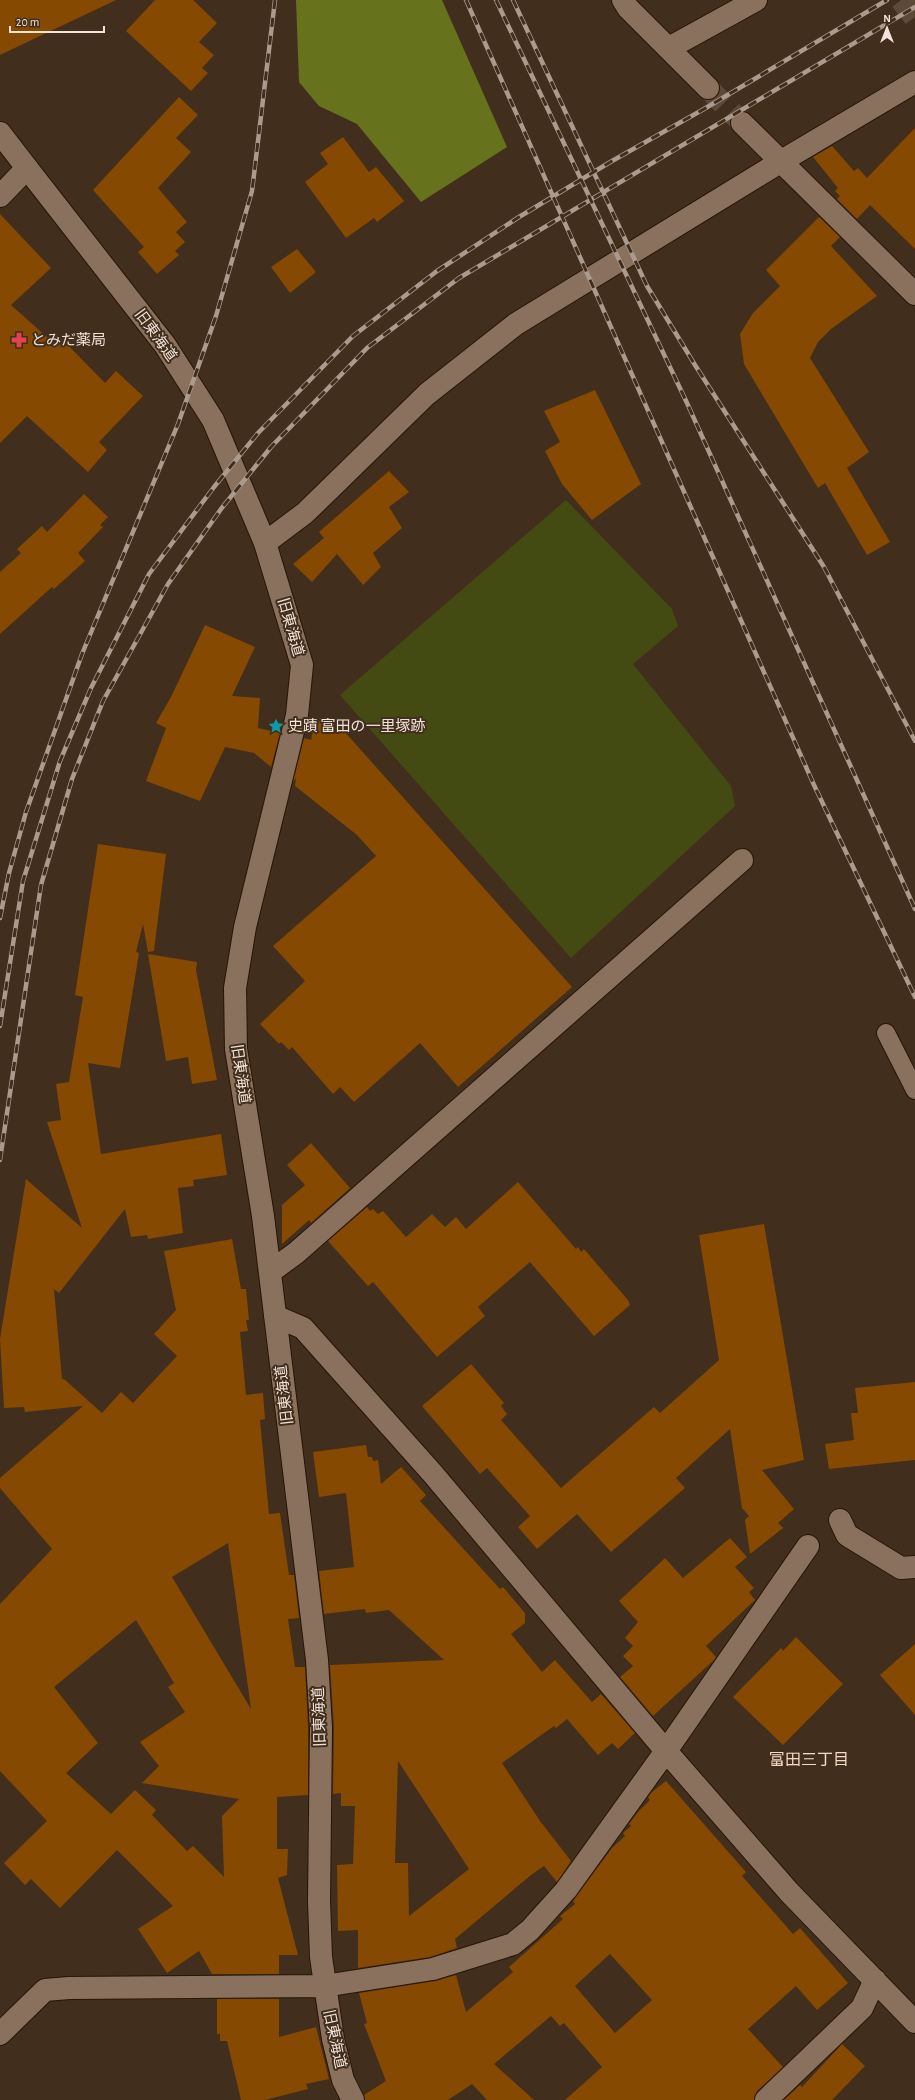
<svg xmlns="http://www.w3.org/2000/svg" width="915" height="2100" viewBox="0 0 915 2100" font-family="'Alegreya Sans','Noto Sans JP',sans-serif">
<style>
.green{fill:#434b13}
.forest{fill:#66721c}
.building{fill:#854901;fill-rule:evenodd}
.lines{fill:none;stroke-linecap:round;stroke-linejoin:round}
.minor-tunnel{stroke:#5c4938;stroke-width:22;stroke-dasharray:22 11;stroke-linecap:butt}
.service-casing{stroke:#281505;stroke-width:20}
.minor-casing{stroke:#281505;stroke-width:24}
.tertiary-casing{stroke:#281505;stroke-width:24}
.service{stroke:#89715e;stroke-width:18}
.minor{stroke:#89715e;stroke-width:22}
.tertiary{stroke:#89715e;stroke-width:22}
.rail-casing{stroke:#ab9b8e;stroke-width:4.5}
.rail{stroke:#422e1c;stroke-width:3;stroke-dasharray:9;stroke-linecap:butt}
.labels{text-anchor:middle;stroke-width:4;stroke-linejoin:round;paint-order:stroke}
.street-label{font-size:15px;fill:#f1e3d9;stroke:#422e1c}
.poi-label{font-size:15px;fill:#f1e3d9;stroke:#422e1c;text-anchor:start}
.neighbourhood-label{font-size:16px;fill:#f4d9c4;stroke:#422e1c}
</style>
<rect width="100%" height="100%" fill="#422e1c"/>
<path class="green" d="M566,500l106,109 6,17 -45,38 98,122 4,20 -164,152 -231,-263z"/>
<path class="forest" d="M296,0h146l65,147 -86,55 -64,-78 -38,-18 -20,-24z"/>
<path class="building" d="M0,0h116l-116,55z
M155,0h38l24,23 -18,19 15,13 -12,13 6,5 -17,18 -65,-60z
M179,97l19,18 -22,23 15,14 -33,36 29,34 -11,10 9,10 -10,9 4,4 -22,19 -19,-22 6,-5 -51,-57z
M915,128v121l-45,-44 -13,14 -20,-20 3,-3 -5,-5 3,-3 -25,-31 19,-11 22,25 4,-3 9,10z
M343,137l26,35 7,-5 28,34 -27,21 -3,-4 -28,20 -41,-56 23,-18 -8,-11z
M0,214l51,54 -40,37 46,41 6,-6 42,43 11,-12 27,25 -44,46 8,8 -19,22 -61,-56 -27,27z
M819,217l21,20 -9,9 46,50 -46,33 -13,13 -8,16 59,94 -22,16 43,74 -23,13 -42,-72 -7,5 -74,-124 -4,-30 13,-21 27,-27 -14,-16z
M297,249l19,23 -26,21 -19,-26z
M595,390l46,94 -49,36 -30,-36 -17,-33 15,-9 -16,-31z
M389,471l20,21 -20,15 13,21 -29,25 8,14 -18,18 -26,-31 -25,28 -19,-18 31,-26 -5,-6z
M84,494l24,23 -8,8 3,2 -25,26 7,8 -31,28 -2,-2 -52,47v-62l21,-19 -4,-4 25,-23 5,6z
M205,625l50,22 -23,49 28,2 -2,30 22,5 -9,34 -17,-14 -29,-6 -25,54 -54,-20 20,-53 -10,-5 15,-26z
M315,720l29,6v5l228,256 -114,100 -38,-44 -66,59 -14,-15 -7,7 -41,-47 -3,3 -8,-8 -2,2 -19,-20 45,-43 -32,-35 103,-90 -19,-21 -62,-49 1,-8 -3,4 11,-44 7,2z
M98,844l68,10 -12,97 -6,1 -5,-28 -7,28 3,1 -19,115 -32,-5 13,91 120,-20 6,41 -34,5 1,6 -16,2 5,45 -35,6 -1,-4 -16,2 -6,-28 -66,84 -5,-4 8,90h2l38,34 19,-21 12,11 44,-47 -23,-22 22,-24 -12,-59 68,-12 9,50h5l3,31h-3l2,11 -8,1 6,63 17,-2 2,26 -5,1 9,94 11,-1 9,62h5l5,43 -11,1 7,48h10l3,61v67l-31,2v52h11l-1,26 -9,3 20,77h-19v19h-67l-13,-23 -32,22 -29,-44 35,-23 -56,-56 -57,58 -29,-29 -6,6 -21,-22 43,-42 -47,-50v-167l52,-55 -52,-61v-10l83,-72 -58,6 -1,-5 -20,1 -4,-69 26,-160 56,49 -35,-106 14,-2 -5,-36 13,-2 14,-85 -8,-2zM228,1543l23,166 -79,-132zM136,1620l38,63 -6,4 17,25 -45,30 19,24 -17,17 97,16 -17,17 2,61 -31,-31 -6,5 -35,-36 4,-5 -21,-20 -24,24 -45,-41 32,-30 -44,-56z
M148,954l49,8 -1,8 21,110 -25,4 -4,-27 -22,4z
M311,1143l39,45 -39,35 -2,-3 -27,24v-39l23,-20 -18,-20z
M518,1182l58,67 2,-2 3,5 3,-3 44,51 2,5 -36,31 -64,-74 -52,45 7,9 -48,41 -64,-75 -5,4 -40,-45 39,-34 3,4 3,-2 5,5 5,-3 23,26 26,-23 13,13 11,-10 10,12z
M764,1224l40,236 -42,10 32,39 -16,14 5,5 -33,26 -5,-34 4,-4 -7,-8 -12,-79 -54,49 9,10 -74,64 -34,-38 -40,35 -19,-22 12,-11 -43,-48 -7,6 -58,-68 49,-42 33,39 -3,3 6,8 -6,6 60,68 93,-81 6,6 59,-53 -20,-125z
M915,1382v78l-86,9 -4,-25 29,-4 -3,-27h7l-3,-25z
M366,1445l2,12h4l1,4 5,-1 3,24 20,-17 25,28 -6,6 80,88 3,-2 22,26v10l-14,11 31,38 13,-12 37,42 9,-8 34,39 -17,16 -6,-6 -14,12 -31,-36 -11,9 -2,-2 -52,37 38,58 31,40 -14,21 -13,-16 -13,9 -76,64 2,9 -27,9 -72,11v-38l-20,1 -1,-66 16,-1 2,-58h-14v-13l-8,1 1,-66 -4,-63 114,-5 -55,-50 -23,3 -1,-4 -41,5 -5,-43 35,-4 -8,-74 -27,4 -6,-45zM398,1761l71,108 -60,47 -1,-53h-13z
M730,1538l17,19 -12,10 19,21 -5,4 6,8 -49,46 10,11 -2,3 -61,56 -33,-39 13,-11 -10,-10 10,-10 -8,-8 13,-16 -19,-21 46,-43 18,20z
M796,1637l47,47 -60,61 -50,-48 48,-49 2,3z
M915,1644v71l-35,-40z
M666,1781l80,91 -4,4 51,58 7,-6 48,55 -31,27 -21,-24 -48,43 35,38 -26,24 -3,9h-189l37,-33 -38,-44 -4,3 -9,-10 -57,48 40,36h-47l-15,-16 -24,16h-83l-1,-5 22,-14 -22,-57 3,-1 -8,-30 76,-12 21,-6 10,37 47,-40 -4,-5 54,-48 -3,-3 15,-12 -2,-3 39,-53 13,-12 -2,-3 8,-7 -2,-2 9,-12 12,-12 -2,-3 4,-5zM610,1954l42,46 -37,33 -40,-47z
M217,1999h62v38l37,-10 13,52 -23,5 2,5 -43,11h-24l-14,-59h-7v-7h-3z
M842,2044l23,22 -33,34h-48l16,-15 2,2z"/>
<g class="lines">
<path class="minor-tunnel" d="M901,0l14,18
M708,88l34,35"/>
<defs>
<path id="service" d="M886,1033l29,57"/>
<path id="minor" d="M623,0l5,8 80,80
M669,48l87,-48
M742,123l173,171
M0,133l27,35 -27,28
M270,1272l26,-19 446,-393
M275,1316l28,12 130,146 233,277 123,141 126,130
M840,1520l7,15 54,33 14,-1
M0,2034l45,-44 24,-2 255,-2 109,-17 80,-25 17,-14 36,-40 100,-139 142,-205
M353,2100l-10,-20 -10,-41 -12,-82 -2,-56 2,-173 -4,-68 -54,-444 -27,-167 -1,-61 10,-61 52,-212 5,-50 -37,-122 40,-30 122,-119 89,-70 264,-162 135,-80
M766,2100l96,-92 13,-28"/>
<path id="tertiary" d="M27,168l138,177 48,75 52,123"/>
</defs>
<use href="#service" class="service-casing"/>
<use href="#minor" class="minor-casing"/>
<use href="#tertiary" class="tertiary-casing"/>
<use href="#service" class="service"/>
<use href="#minor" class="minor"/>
<use href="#tertiary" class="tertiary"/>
<defs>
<path id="rail" d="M466,0l348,785 101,212
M496,0l191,403 228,506
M513,0l134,286 48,79 129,202 91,174
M0,918l9,-45 17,-61 56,-158 96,-230 38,-108 36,-125 23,-191
M0,1026l23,-145 37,-120 31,-73 58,-114 65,-87 44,-54 95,-97 84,-65 82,-54 93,-56 92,-52 183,-109
M0,1160l41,-275 31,-106 31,-78 65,-117 53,-75 50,-62 96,-99 92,-70 456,-271"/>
</defs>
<use href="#rail" class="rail-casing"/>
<use href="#rail" class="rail"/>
</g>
<defs>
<symbol id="pharmacy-bare" viewBox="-9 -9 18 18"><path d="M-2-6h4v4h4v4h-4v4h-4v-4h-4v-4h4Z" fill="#e0444e" stroke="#422e1c" stroke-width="2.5" paint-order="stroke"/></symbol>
<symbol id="sight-bare" viewBox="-9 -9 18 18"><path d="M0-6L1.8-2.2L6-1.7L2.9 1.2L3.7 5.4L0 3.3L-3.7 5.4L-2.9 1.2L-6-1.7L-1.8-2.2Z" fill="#0f9aa8" stroke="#422e1c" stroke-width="2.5" paint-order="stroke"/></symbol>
</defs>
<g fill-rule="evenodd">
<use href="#pharmacy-bare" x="8" y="329" width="22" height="22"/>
<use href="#sight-bare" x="265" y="715" width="22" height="22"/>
</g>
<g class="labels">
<g class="street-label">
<text transform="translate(156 335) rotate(54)" y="5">旧東海道</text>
<text transform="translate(291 627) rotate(74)" y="5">旧東海道</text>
<text transform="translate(241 1074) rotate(82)" y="5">旧東海道</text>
<text transform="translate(284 1395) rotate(-97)" y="5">旧東海道</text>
<text transform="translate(319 1717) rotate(-92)" y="5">旧東海道</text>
<text transform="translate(335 2039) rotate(78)" y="5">旧東海道</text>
</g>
<g class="poi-label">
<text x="31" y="345">とみだ薬局</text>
<text x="288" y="731">史蹟 富田の一里塚跡</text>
</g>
<g class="neighbourhood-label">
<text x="809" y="1765">富田三丁目</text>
</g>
</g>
<g transform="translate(887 28)" stroke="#422e1c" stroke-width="3" paint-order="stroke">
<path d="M0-3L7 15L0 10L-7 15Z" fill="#f1e3d9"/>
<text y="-6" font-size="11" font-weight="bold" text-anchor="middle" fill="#f1e3d9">N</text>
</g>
<path d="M10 26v6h94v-6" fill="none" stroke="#f1e3d9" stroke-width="2"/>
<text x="16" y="26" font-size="12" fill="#f1e3d9" stroke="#422e1c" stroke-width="3" paint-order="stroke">20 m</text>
</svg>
